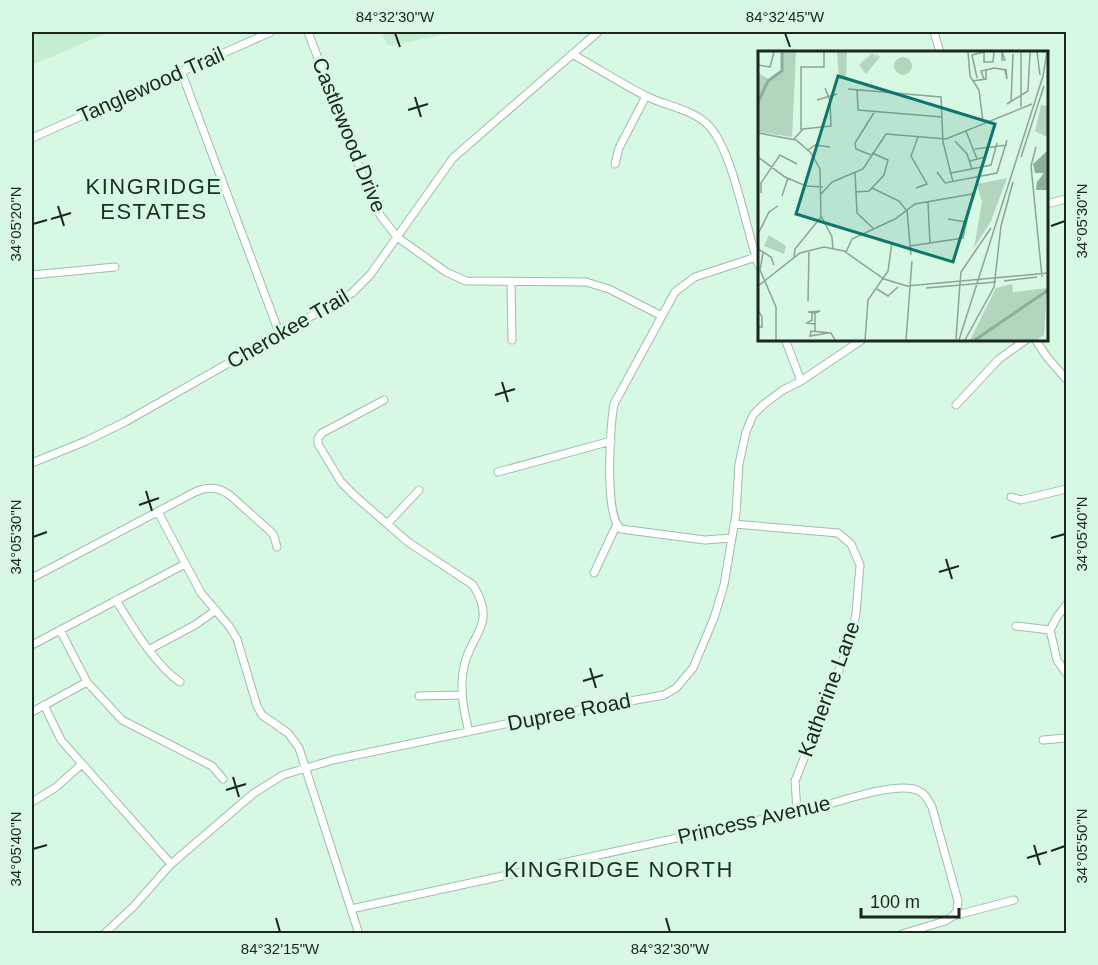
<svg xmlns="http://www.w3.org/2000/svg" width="1098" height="965" viewBox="0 0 1098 965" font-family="Arial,sans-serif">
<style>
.built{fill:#c5edd2}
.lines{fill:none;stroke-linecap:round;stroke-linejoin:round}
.minor-casing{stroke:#9ebea9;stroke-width:9}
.minor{stroke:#fff;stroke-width:7}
.ticks{fill:none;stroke:#1a261e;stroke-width:2}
.labels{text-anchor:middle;stroke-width:6;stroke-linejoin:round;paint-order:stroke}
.street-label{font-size:21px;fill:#1a261e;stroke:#d7f8e2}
.neighbourhood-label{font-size:22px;letter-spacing:1.5px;fill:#163222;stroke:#d7f8e2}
.inset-river{fill:none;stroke:#8caf98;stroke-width:3}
.inset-road{fill:none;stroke:#8ba494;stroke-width:1.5}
.view{fill:#0f766e;fill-opacity:0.15;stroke:#0f766e;stroke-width:3}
.inset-edge{fill:none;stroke:#1a261e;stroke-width:3}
.neatline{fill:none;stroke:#1a261e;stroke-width:2}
.ticks-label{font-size:15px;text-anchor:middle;fill:#1a261e}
</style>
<rect width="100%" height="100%" fill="#d7f8e2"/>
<path class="built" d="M32,32h78l-78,33z
M381,32h75l-68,14z"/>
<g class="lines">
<defs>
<path id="minor" d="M308,32l62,163 10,20 17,22 49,35 20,9 120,1 23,7 53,27
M934,32l6,20
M572,54c24,13 48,29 72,41 20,11 46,13 63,29 26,24 39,107 52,142
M181,71l99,264
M32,138l239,-106
M615,164l4,-16 27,-52
M1046,204l20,-5
M32,275l83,-8
M511,282l1,58
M785,339l16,42
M1035,339l12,18 19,22
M384,400l-62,33 -4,5v6l23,38 14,14 53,46 65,43c26,42 -5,49 -10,87 -3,21 1,40 6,60
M956,405l43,-46 28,-20
M32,463l54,-22 39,-19 227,-129 18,-18 83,-117 145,-126
M498,472l113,-31
M1011,497l10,3 45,-11
M158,512l43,81 28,33 8,13 20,67 5,9 26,18 11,15 60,186
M387,524l32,-34
M734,524l104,9 13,11 9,21 -4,49 -8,33 -53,134 2,30
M731,538l-26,2 -84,-11c-17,-12 -11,-104 -7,-125l61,-112 20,-15 61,-20
M594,573l22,-47
M32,578l163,-86c14,-6 25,-5 37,5l38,34 4,5 3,11
M116,600c16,26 39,65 64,82
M1066,605l-9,12 -7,13 7,30 9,13
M1016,626l34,4
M60,630l27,52 35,38 90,46 11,13
M32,645l153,-81
M150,649l45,-24 21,-15
M419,696l43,-1
M44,705l17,35 110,124
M32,712l55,-30
M1043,740l23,-2
M32,802l23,-14 27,-24
M351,909l468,-102c23,-6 76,-25 98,-17 8,3 11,10 15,17l26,94 -1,10 -4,5
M104,934l30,-28 37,-42 83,-71 29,-18 50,-15 196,-41 135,-24 12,-7 17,-20 21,-50 10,-33 12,-71 3,-50 7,-32 7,-17 10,-10 20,-15 18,-9 62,-42
M902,934l43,-13 8,-5 61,-16"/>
</defs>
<use href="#minor" class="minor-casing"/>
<use href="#minor" class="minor"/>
</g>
<path class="ticks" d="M395,33l5,14M785,33l5,14M415,97l6,20M408,110l20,-6M58,206l6,20M51,219l20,-6M33,224l14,-4M1051,226l14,-5M502,382l6,20M495,395l20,-6M146,491l6,20M139,505l20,-7M33,537l14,-5M1051,538l14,-4M946,559l6,20M939,572l20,-6M590,668l6,20M583,681l20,-6M233,777l6,20M226,790l20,-6M1034,845l6,20M33,849l14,-4M1051,851l14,-5M1027,858l20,-6M276,918l4,14M666,918l4,14"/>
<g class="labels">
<g class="street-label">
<text transform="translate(151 85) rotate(-24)" y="7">Tanglewood Trail</text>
<text transform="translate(349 135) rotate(68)" y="7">Castlewood Drive</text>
<text transform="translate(288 329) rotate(-30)" y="7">Cherokee Trail</text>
<text transform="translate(829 689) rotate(-70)" y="7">Katherine Lane</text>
<text transform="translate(569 712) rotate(-11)" y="7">Dupree Road</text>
<text transform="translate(754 820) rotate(-13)" y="7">Princess Avenue</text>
</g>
<g class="neighbourhood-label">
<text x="154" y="194">KINGRIDGE<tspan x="154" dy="25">ESTATES</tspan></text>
<text x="619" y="877">KINGRIDGE NORTH</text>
</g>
</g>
<g transform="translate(758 51)">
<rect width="290" height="290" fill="#d7f8e2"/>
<path d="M25,1h13l-4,85 -34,-5v-59l11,6 14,-11zM79,1h10l-1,27h-7zM113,1l-10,12 11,-11 6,5 -3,-6 5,5 -14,17 -7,-9zM136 15a9 9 0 1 1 18 0a9 9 0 1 1-18 0ZM283,54l6,1v31l-12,-6zM249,127l-16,43 -17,27 8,-46 -5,-18zM11,184l17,11 -2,8 -20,-8zM254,233l1,8 34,-4 -3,47 -7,5h-67l26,-52z" fill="#b3d5be"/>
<path d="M289,100v39h-11l1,-8 7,-9h-9l-2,-9z" fill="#8caf98"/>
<path class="inset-river" d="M0,51l10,-21 14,-10v-19M217,289l73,-50"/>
<path class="inset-road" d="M210,1l2,24 9,14 4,32M226,1v10h9l1,-10M244,1v8h3l-3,-8M279,1l3,23M0,14l12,2 4,-15M228,19l8,-2 12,2 1,9 -2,-9M219,27l-5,-23 12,-3M214,30l14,-2v-9l-5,1 3,8M90,38l93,8 2,45 10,40M99,38l1,21 84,7M59,49l20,-6M253,51l2,-48M249,53l21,-13 2,-39M263,56v-55M43,79v-63h23v-15M208,80l11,28M0,82l38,7 15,13 9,16 1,48 -26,32 -1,8M36,88l9,-10 28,-3 -1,-25 -5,-13M197,90l12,13 5,15M278,96l-5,19 11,111M217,98l32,-4M50,99l7,-5 15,2M113,104l-15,-6 -1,-6 20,-32M0,106l27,20 21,9 17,1M263,106l23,-71M212,110l15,-4 3,-12M97,121l2,41 17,16M179,121l8,11 52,-10 10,-33M193,122l40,-8 6,-22M114,137l27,13 8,10 4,44M158,137l11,-4 -16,-28 7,-19M98,141l13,-1 15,-16 4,-15 -16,-7M3,142v-10l19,-28 17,9M63,143l11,-12 31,-13 23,-35 60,5 86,-35M24,145l6,-18M170,151l2,42M63,165l11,21 1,12M190,168l18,3M0,183l11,-22 9,-6M152,195l53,-8 10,-46M0,198l13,8 3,8M88,201l6,-13 43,-20 20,-15 57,-10M5,202l-3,17 16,37v33M246,230l33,-4M202,234l1,-13 30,-44M0,235l42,-33 24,-6 20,4 40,28 23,7 141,-13M168,237l70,-6M119,238l11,7 10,-9M50,250l1,-49M0,259l4,7v10h-4M54,262v7l-5,3 8,1M57,280v-18l-7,-1 12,-1 -5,2M70,282l-18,3 1,-5 20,2 4,7M198,288l4,-57M107,289l3,-40 20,-29 4,-29M148,289l6,-79M201,289l84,-264 4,-24M207,289l29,-53 7,-61 12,-44"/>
<path class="view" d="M80,25l157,48 -42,138 -157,-48z"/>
<rect width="290" height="290" class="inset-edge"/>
</g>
<rect width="1098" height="965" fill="none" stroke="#d7f8e2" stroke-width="66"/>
<path d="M861 908v9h98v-9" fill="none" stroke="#1a261e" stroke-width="3"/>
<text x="870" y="908" font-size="18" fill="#1a261e" stroke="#d7f8e2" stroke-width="4.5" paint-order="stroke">100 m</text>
<rect x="33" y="33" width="1032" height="899" class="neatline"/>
<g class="ticks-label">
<text x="395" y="22">84°32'30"W</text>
<text x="785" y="22">84°32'45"W</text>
<text transform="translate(1082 221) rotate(-90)" y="5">34°05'30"N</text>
<text transform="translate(16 224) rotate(-90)" y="5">34°05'20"N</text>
<text transform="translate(1082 534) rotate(-90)" y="5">34°05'40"N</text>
<text transform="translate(16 537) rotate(-90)" y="5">34°05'30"N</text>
<text transform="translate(1082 846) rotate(-90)" y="5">34°05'50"N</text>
<text transform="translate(16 849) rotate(-90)" y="5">34°05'40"N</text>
<text x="280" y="954">84°32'15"W</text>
<text x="670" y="954">84°32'30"W</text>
</g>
</svg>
